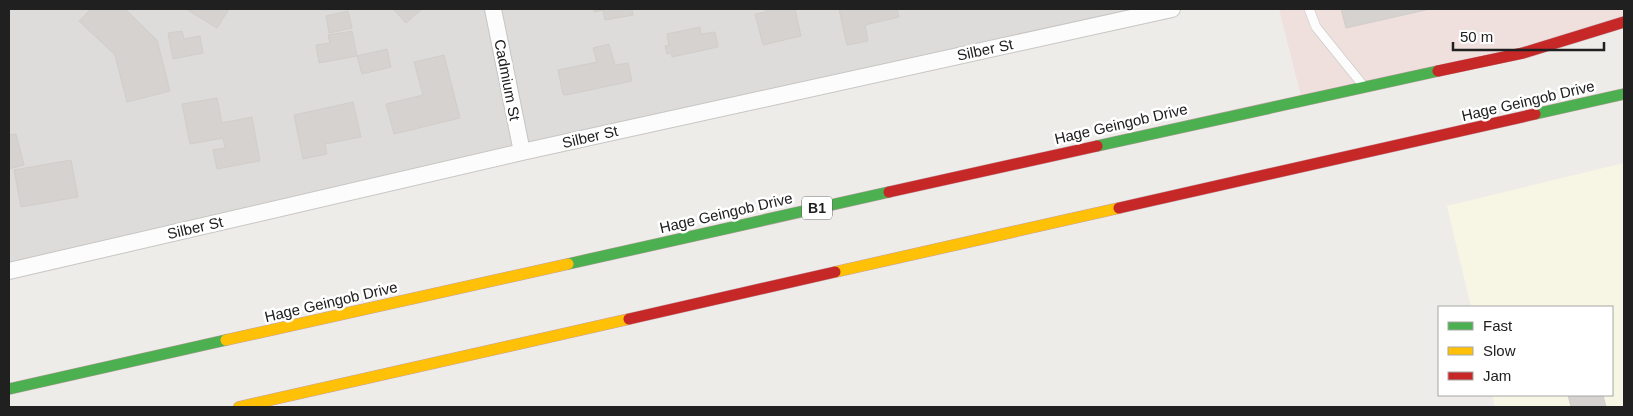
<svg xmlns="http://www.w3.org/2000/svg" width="1633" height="416" viewBox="0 0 1633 416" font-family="Helvetica,sans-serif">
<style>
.residential{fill:#dddcda}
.commercial{fill:#efe0de}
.education{fill:#f7f6e4}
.building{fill:#d5d2cf;stroke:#d1ceca}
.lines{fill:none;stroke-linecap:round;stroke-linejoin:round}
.lane-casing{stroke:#c7c6c4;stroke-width:10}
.street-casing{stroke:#c7c6c4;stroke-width:18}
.fast-casing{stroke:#c3a0aa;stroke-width:12}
.slow-casing{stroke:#c3a0aa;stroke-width:12}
.jam-casing{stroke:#c3a0aa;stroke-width:12}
.lane{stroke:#fcfcfc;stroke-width:9}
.street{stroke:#fcfcfc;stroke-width:16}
.fast{stroke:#4caf50;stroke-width:11}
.slow{stroke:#ffc107;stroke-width:11}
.jam{stroke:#c62828;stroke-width:11}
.labels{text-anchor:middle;stroke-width:5;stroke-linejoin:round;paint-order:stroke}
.shield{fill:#fff;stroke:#636363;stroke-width:1}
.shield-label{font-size:14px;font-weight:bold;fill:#202020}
.street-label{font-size:15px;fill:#202020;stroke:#fff}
</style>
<rect width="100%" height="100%" fill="#eeece8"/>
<path class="residential" d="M9,9h1157l-1157,266z"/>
<path class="commercial" d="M1279,9h345v13l-322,78z"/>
<path class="education" d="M1624,163v244h-129l-3,-12h120v-88h-141l-24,-101z"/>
<path class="building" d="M91,9h34l32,31 13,51 -43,11 -12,-47 -36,-34z
M186,9h43l-12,19z
M393,9h29l-16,14z
M594,9h38l1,6 -28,5 -2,-10 -9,2z
M765,9h30l6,27 -38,9 -8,-31 11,-2z
M839,9h58l2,8 -34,8 3,16 -21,4z
M1341,9h89l-84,19z
M348,11l4,17 -23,5 -3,-17z
M700,27l1,7 14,-2 3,15 -46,10 -1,-4 -4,1 -2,-8 4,-1 -2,-11z
M182,31l2,8 16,-3 3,17 -30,6 -5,-26z
M352,31l5,25 -38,7 -3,-18 14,-2 -2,-8z
M609,44l6,21 13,-2 4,18 -66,14 -3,-1 -5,-24 39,-8 -4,-14z
M387,49l4,18 -29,7 -5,-18z
M444,55l16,63 -66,16 -8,-30 37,-9 -9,-33z
M217,98l5,25 30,-6 8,44 -43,8 -4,-19 12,-2 -2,-10 -33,6 -8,-40z
M353,102l8,35 -36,7 2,10 -24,5 -9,-44z
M16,134l8,31 -15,4v-34z
M71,160l7,37 -57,10 -7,-37z
M1568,395h35l3,12h-35z"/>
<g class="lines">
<defs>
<path id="lane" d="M1309,9l7,18 46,57"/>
<path id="street" d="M493,9l29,143
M9,271l513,-119 650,-143"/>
<path id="fast" d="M1535,114l89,-20
M1097,146l341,-75
M568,264l321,-72
M9,389l217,-49"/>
<path id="slow" d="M835,272l284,-64
M226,340l342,-76
M239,407l390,-88"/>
<path id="jam" d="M1438,71l85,-18 101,-31
M889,192l208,-46
M1119,208l416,-94
M629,319l206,-47"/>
</defs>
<use href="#lane" class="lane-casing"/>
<use href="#street" class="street-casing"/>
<use href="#fast" class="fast-casing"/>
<use href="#slow" class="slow-casing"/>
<use href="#jam" class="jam-casing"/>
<use href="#lane" class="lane"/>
<use href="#street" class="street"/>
<use href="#fast" class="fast"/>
<use href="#slow" class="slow"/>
<use href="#jam" class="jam"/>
</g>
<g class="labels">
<rect class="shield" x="802" y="196.5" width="30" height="23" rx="4"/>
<g class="shield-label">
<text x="817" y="213">B1</text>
</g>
<g class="street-label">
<text transform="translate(985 50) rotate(-12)" y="5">Silber St</text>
<text transform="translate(507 80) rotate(79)" y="5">Cadmium St</text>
<text transform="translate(1528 101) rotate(-13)" y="5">Hage Geingob Drive</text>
<text transform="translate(1121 124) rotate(-13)" y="5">Hage Geingob Drive</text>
<text transform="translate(590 137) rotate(-13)" y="5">Silber St</text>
<text transform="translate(726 213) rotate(-13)" y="5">Hage Geingob Drive</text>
<text transform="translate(195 228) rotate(-13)" y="5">Silber St</text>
<text transform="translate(331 302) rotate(-13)" y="5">Hage Geingob Drive</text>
</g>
</g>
<rect width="1633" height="416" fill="none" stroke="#202020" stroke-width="20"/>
<rect x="1438" y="306" width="175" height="90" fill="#ffffff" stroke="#a6a6a6"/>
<rect x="1448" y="322" width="25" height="8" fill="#4caf50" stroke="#a6a6a6"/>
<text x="1483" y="331" font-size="15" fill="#202020">Fast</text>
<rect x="1448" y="347" width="25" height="8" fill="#ffc107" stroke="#a6a6a6"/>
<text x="1483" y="356" font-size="15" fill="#202020">Slow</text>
<rect x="1448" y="372" width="25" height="8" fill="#c62828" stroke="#a6a6a6"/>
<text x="1483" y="381" font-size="15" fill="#202020">Jam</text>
<path d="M1453 42v8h151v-8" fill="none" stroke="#202020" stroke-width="2.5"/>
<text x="1460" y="42" font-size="15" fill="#202020" stroke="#ffffff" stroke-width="4" paint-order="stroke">50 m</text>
</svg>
